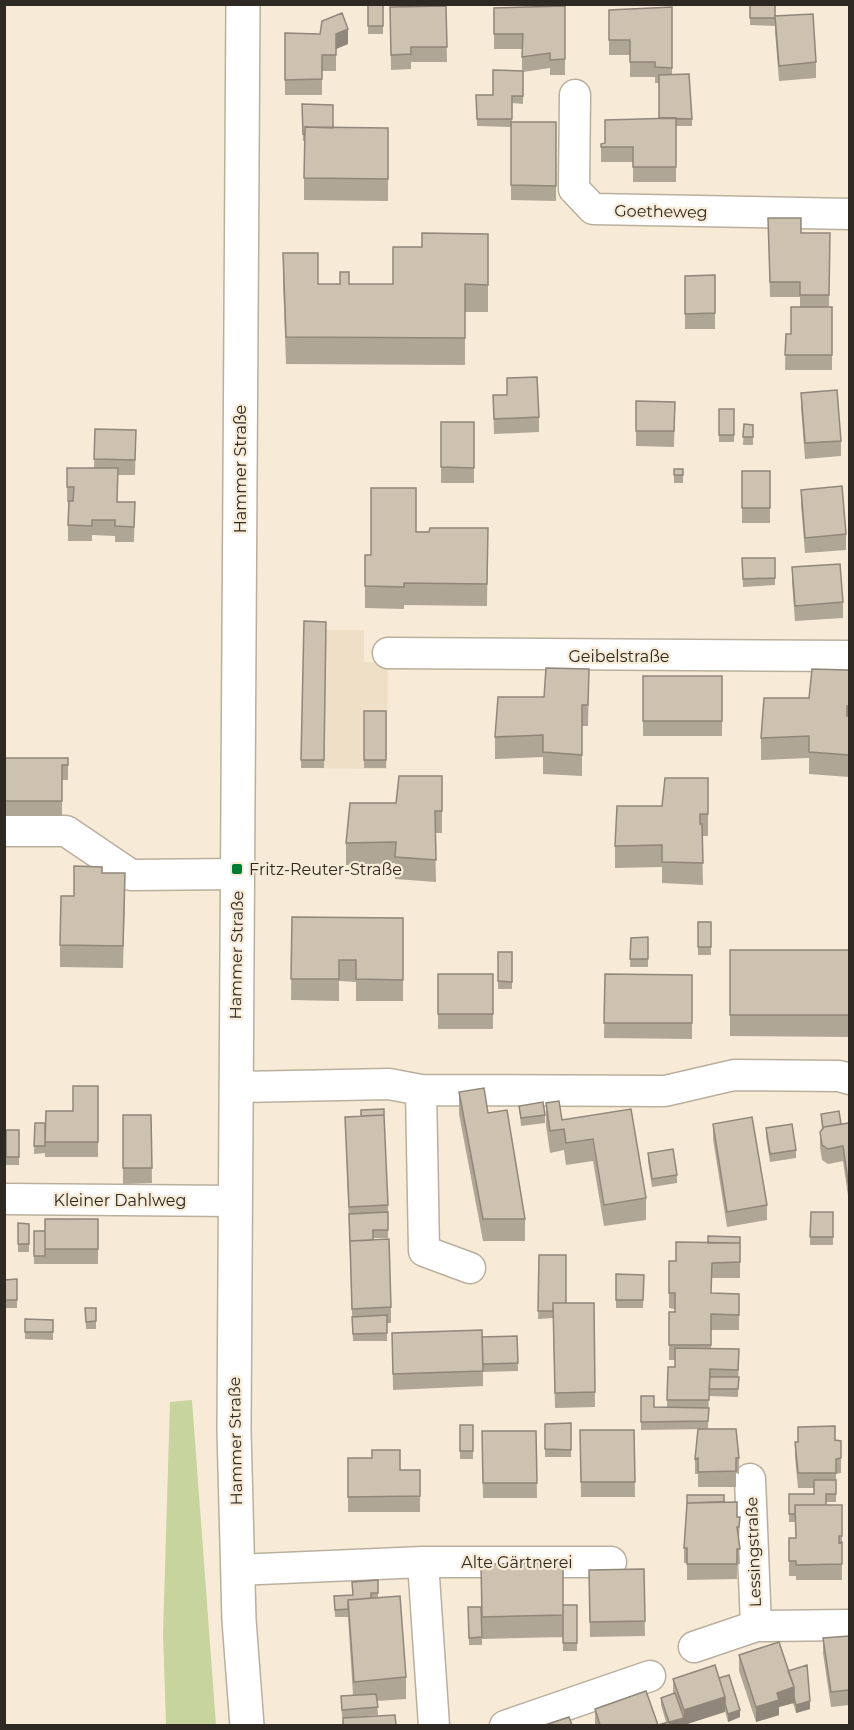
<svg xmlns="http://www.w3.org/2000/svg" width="854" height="1730" viewBox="0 0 854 1730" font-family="Montserrat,sans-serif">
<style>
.built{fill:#efdfc6}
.green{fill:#c8d49e}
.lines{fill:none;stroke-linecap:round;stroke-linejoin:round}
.minor-casing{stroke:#baaf9d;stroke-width:33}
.major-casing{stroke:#baaf9d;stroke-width:36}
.minor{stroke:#fff;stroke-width:30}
.major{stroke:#fff;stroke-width:33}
.wall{fill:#b0a696}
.shaded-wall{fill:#90877a}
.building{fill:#cdc1af;stroke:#90877a;stroke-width:1.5}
.poi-dot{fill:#007c34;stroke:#f7ebd8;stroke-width:2}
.labels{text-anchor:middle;stroke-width:4.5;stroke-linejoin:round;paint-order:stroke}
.street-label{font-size:16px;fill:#2e2922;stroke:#f7ebd8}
.poi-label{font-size:16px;fill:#2e2922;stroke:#f7ebd8;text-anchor:start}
</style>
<rect width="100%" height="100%" fill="#f7ebd8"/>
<path class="built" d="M303,630h61v32l24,1 -1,106 -85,-1z"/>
<path class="green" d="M192,1400l24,325h-50l-3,-91 7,-232z"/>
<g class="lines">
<defs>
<path id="minor" d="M575,95l-1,94 19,20 257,5
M388,653l462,3
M4,831h62l65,44 106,-1
M235,1087l154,-3 32,6 244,1 69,-16 105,1 11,3
M421,1090l3,161 46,17
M4,1199l231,2
M750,1479l6,147
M423,1562h188
M238,1570l185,-8 11,164
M694,1647l62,-21 94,-1
M505,1726l145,-50"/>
<path id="major" d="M243,4l-9,1427 5,189 8,106"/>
</defs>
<use href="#minor" class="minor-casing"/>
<use href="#major" class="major-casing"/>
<use href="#minor" class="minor"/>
<use href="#major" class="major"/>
</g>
<path class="wall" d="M383,4v30h-15v-8z
M750,4l25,12 41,46v16l-37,3 -4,-49v-13v7l-25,-1z
M446,6l1,56h-36v7l-20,1 -1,-63z
M565,6v69h-15v-7l-27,4v32l-11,-1v19h44v79l-45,-1v-73l-34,-1 -1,-31h17l29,-24v-22h-28v-41z
M672,7v67l20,45v7h-16v56h-43v-20h-32v-18l4,-1 54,-25v-35h-4v-6h-25v-22h-21v-45z
M285,33l63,11 -12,5v22h-14v24h-37z
M302,104l31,24h55v73l-84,-1v-59h-1z
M768,218l33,15h29l-1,74h3v63h-47l1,-36h5l9,-27v-10h-30z
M488,234v78h-23v53l-179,-1 -3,-84v-27l35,31h75l29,-37z
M715,275v54h-30v-53z
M507,378l32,39v15l-45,2 -1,-39h14z
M801,393l40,48v15l-36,3 -4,-51z
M636,401l39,1 -1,45 -38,-1z
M719,409h15v33h-15z
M441,422h33v61h-33z
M744,424l9,1v20h-10z
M95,429l41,1 -1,45h-17l-1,27h18l-1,40h-19v-6l-23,-1v6h-24v-39h-1v-34h27z
M674,469h9v14h-9z
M742,471h28v52h-28z
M801,490l45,44v16l-41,3 -4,-48z
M488,528l-1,78 -83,-1v4l-39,-1v-53h6l45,-23z
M775,558v27l-32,2 -1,-22z
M792,567l51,35v16l-48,3 -3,-39z
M304,621l22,1 -2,146h-23z
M589,669l-1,57h-6v50l-39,-2v-17l-48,2v-22l49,-40z
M849,670v107l-40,-3v-16l-48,2v-22l48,-40z
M643,676h79v60h-79z
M364,711h22v57h-22z
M4,758h64v22h-6v36h-58z
M442,776v57h-7l1,49 -41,-3v-16l-49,2v-22l50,-40z
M708,778v58h-6l1,49 -41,-2v-16l-47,1v-22l47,-40z
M102,873l23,22 -2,73 -63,-1v-22l14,-49z
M292,917l111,1v83h-47v-19l-17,-1v20l-48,-1z
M698,922h13v33h-13z
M648,937v30h-18l1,-29z
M730,950h119v87l-119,-1z
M498,952h14v37h-14z
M438,974h55v55h-55z
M605,974l87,1v64l-88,-1z
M98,1086v71h-53v-4l-11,1 1,-31h10l28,-12z
M459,1092l29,21 37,106v22h-42l-24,-127z
M546,1103l16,17 69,-11 15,89v22l-42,6 -11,-65 -27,4 -2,-15 -14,3 -4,-28z
M519,1106l26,9v8l-24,3z
M821,1114l20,10 8,-1v80l-6,-42 -15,3 -6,-4 -2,-13v-15l2,-3z
M123,1115h28l1,68 -29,1z
M345,1117l43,88v33h-15l18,69v16h-4v18h-34z
M713,1124l54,81v15l-40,7 -14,-88z
M766,1128l30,22v8l-26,4 -4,-26z
M6,1130h13v35h-13z
M648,1153l29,22v8l-25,4 -4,-26z
M811,1212h22v33h-23z
M98,1219v45h-64v-8l11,-25z
M18,1223l11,1v28h-11z
M740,1237v41h-28l-1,15 28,1v36h-28v19h28l-1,48 -29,-1v-7l-1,40 -67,1v-34l13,11h13l1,-40h7v-7h-6v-48h6v-3l-6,-1v-47h7l32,-18z
M539,1255l27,48h28l1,104 -40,1 -2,-90 -15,1z
M616,1274l28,1 -1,33h-27z
M17,1279v29h-13v-28z
M85,1308h11v21h-10z
M25,1319l28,1v20l-28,-1z
M392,1333l90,4 35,-1 1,35 -35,1v14l-90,4z
M571,1423v34h-26v-33z
M460,1425h13v34h-13z
M580,1430h54l1,67h-54z
M482,1431h54l1,67h-54z
M841,1441v32l-5,1v28h-10v3h16v75h-46v-4h-7v-38h7l-1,-16h-6v-28h25v-6h-16l-3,-31v-15z
M348,1458l52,12h20v42h-72z
M739,1458v16l-3,-1v14h-38v-13h-3v-15z
M724,1502l13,15h3l-1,25 1,22h-3v15l-50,1v-17h-3v-15z
M563,1563v74l-81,2v6h-13l-1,-30 13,-8v-43z
M644,1569l1,67 -55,1 -1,-67z
M378,1580v18l28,79v22l-29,2 1,14 -36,3 -1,-22 12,-1 -5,-78h-13l-1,-21 18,-1v-13z
M563,1605h14v46h-14z
M849,1636v69l-18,2 -8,-54v-15z
M739,1655l49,16 22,38 -14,4 -3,-10 -14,4v8l-23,7 -17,-51z
M719,1678l21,39 -12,5 -3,-11 -41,14h-89v-16l63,16 8,-3 -5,-17v-7l12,-5v-14z"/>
<path class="shaded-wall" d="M348,29v15l-12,5v-15z
M794,1687v16l-15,4v8l-23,7v-15l21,-14z
M725,1697v15l-41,13h-15v-3l15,-4v-8z
M810,1701v8l-14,4v-8z
M740,1710v7l-12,5v-8z"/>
<path class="building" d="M368,4h15v22h-15z
M750,4h25v14h-25z
M446,6l1,41h-36v7l-20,1 -1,-48z
M565,6v53l-15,1v-7l-28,4 1,-23h-29v-26z
M672,7v61l-17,-1v-5h-25v-22h-21v-30z
M342,13l6,16 -12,5v21h-14v24l-37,1v-47l35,1 2,-13z
M813,14l3,48 -37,4 -4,-50z
M493,70l30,1v25h-11v23h-35l-1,-24h17z
M689,74l3,45 -33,-1v-43z
M302,104l31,1v23l-28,-1v7h-2z
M676,118v49h-43v-20h-32v-3l4,-1v-23z
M511,122h45v64l-45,-1z
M305,127l83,1v51l-84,-1z
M768,218h33v15h29l-1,62h-29v-13h-30z
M422,233l66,1v51l-23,-1v54l-179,-1 -3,-84h35v31h22v-12h9v12h44v-37h29z
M715,275v38l-30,1v-38z
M791,307h41v48h-47l1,-21h5z
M537,377l2,40 -45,2 -1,-24h14v-17z
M837,390l4,51 -36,2 -4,-50z
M636,401l39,1 -1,29h-38z
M719,409h15v26h-15z
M441,422h33v46l-33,-1z
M744,424l9,1v12h-10z
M95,429l41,1 -1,30 -41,-1z
M67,468h51l-1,34h18l-1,25 -19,-1v-6h-23v6l-24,-1 1,-24h4l1,-14h-7z
M674,469h9v6h-9z
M742,471h28v37h-28z
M842,486l4,48 -41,4 -4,-48z
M371,488h45v44h13l1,-4h58l-1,56 -83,-1v4l-39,-1v-31h6z
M742,558h33v20l-32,1z
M840,564l3,38 -48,4 -3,-39z
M304,621l22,1 -2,138h-23z
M546,668l43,1 -1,36h-6v50l-39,-3v-17l-48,2 3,-40h46z
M812,669l37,1v36h-2v10h2v39l-40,-3v-16l-48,2 3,-40h45z
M643,676h79v45h-79z
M364,711h22v49h-22z
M4,758h64v7h-6v36h-58z
M399,776h43v35h-7l1,49 -41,-3 1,-15 -50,1 4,-40h46z
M665,778h43v36h-8v10h2l1,39 -41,-1v-17l-47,1 2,-40h45z
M74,866l28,1v6h23l-2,73 -63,-1 1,-49h13z
M292,917l111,1v62l-47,-1v-19h-17v19h-48z
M698,922h13v25h-13z
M648,937v22h-18l1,-21z
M730,950h119v65h-119z
M498,952h14v30l-14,-1z
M438,974h55v40h-55z
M605,974l87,1v48h-88z
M73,1086h25v56h-53l1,-31h27z
M484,1088l4,25 19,-3 18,109h-42l-24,-127z
M559,1101l3,19 69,-11 15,89 -42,7 -11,-66 -27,4 -2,-14 -14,2 -4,-28z
M543,1102l2,13 -24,3 -2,-12z
M384,1109v6l-23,1v-6z
M839,1111l2,13 -17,3 -1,1 -2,-14z
M123,1115h28l1,53h-29z
M384,1115l4,90 -39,2 -4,-90z
M752,1117l15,88 -40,7 -14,-88z
M35,1123h10v23h-11z
M849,1123v65l-6,-42 -15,3 -6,-4 -2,-13 4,-5z
M792,1124l4,26 -26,4 -4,-26z
M6,1130h13v27h-13z
M673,1149l4,26 -25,4 -4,-26z
M388,1212v18h-15v10l-23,1v3l-1,-30z
M811,1212h22v25h-23z
M45,1219h53v30h-53z
M18,1223l11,1v20h-11z
M34,1231h11v25h-11z
M708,1236l32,1v14v-8h-32z
M389,1239l2,68 -39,2 -2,-68z
M676,1242l64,1v19l-28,1 -1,30 28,1v21l-28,-1v31h-42v-33h6v-19h-6v-32h7z
M539,1255h27v48h-13v8h-15z
M616,1274l28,1 -1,25h-27z
M17,1279v21h-13v-20z
M553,1303h41l1,89 -40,1z
M85,1308h11v13l-10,1z
M387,1315v18l-34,1 -1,-17z
M25,1319l28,1v12h-28z
M482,1330l1,41 -90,3 -1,-41z
M517,1336l1,27 -35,1 -1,-27z
M675,1348l64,1 -1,21 -28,-1 -1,31h-42l1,-33h7z
M710,1377h29l-1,12h-29z
M641,1396h13v11l55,1 -1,13 -67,1z
M571,1423v27l-26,-1v-25z
M460,1425h13v26h-13z
M835,1426v14l6,1v17l-5,1v14h-38l-3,-31h3v-15z
M698,1429h38l3,29h-3v13l-38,1v-14l-3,1z
M580,1430h54l1,52h-54z
M482,1431h54l1,52h-54z
M372,1450h28v20h20v26l-72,1v-39h24z
M814,1480h22v14h-10v11h-31v9h-6v-20h25z
M687,1495h37v7l-37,1v1z
M737,1502v15h3l-1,10h-2l3,22h-3v15h-50v-16h-3l3,-45z
M795,1505h47v31h-3v7l3,-1v22l-46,1v-4h-7v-23h7z
M563,1563v52l-81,2 -1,-53z
M644,1569l1,52 -55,1 -1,-52z
M378,1580v13h-7v5l-23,2v9l-13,1 -1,-14 19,-1 -1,-13z
M400,1596l6,81 -52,5 -6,-82z
M563,1605h14v38h-14z
M468,1607h13l1,30 -13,1z
M849,1636v54l-18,2 -8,-54z
M779,1642l15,45 -17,6 2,7 -23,7 -17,-52z
M715,1665l10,32 -41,13 -11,-31z
M807,1665l3,36 -14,4 -2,-7v-11l-6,-16z
M729,1675l11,35 -12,4 -3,-10v-7l-6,-19z
M646,1691l12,34h-58l-5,-16z
M675,1693l9,25 -15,4 1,3h-12l11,-3 -8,-24z
M376,1694l2,13 -36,3 -1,-14z
M395,1715l1,10h-53v-7z
M569,1717l3,8h-27z"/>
<rect class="poi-dot" x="231" y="863" width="12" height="12" rx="3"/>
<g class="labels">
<g class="street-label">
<text transform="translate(661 211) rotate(1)" y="6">Goetheweg</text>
<text transform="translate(240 469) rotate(-90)" y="6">Hammer Straße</text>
<text x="619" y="662">Geibelstraße</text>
<text transform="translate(236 955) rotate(-89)" y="6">Hammer Straße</text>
<text x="120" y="1206">Kleiner Dahlweg</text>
<text transform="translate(235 1441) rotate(-91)" y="6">Hammer Straße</text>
<text transform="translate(753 1552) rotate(-92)" y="6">Lessingstraße</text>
<text x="517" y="1568">Alte Gärtnerei</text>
</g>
<g class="poi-label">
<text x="249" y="875">Fritz-Reuter-Straße</text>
</g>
</g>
<rect width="854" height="1730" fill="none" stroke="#2e2922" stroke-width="12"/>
</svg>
